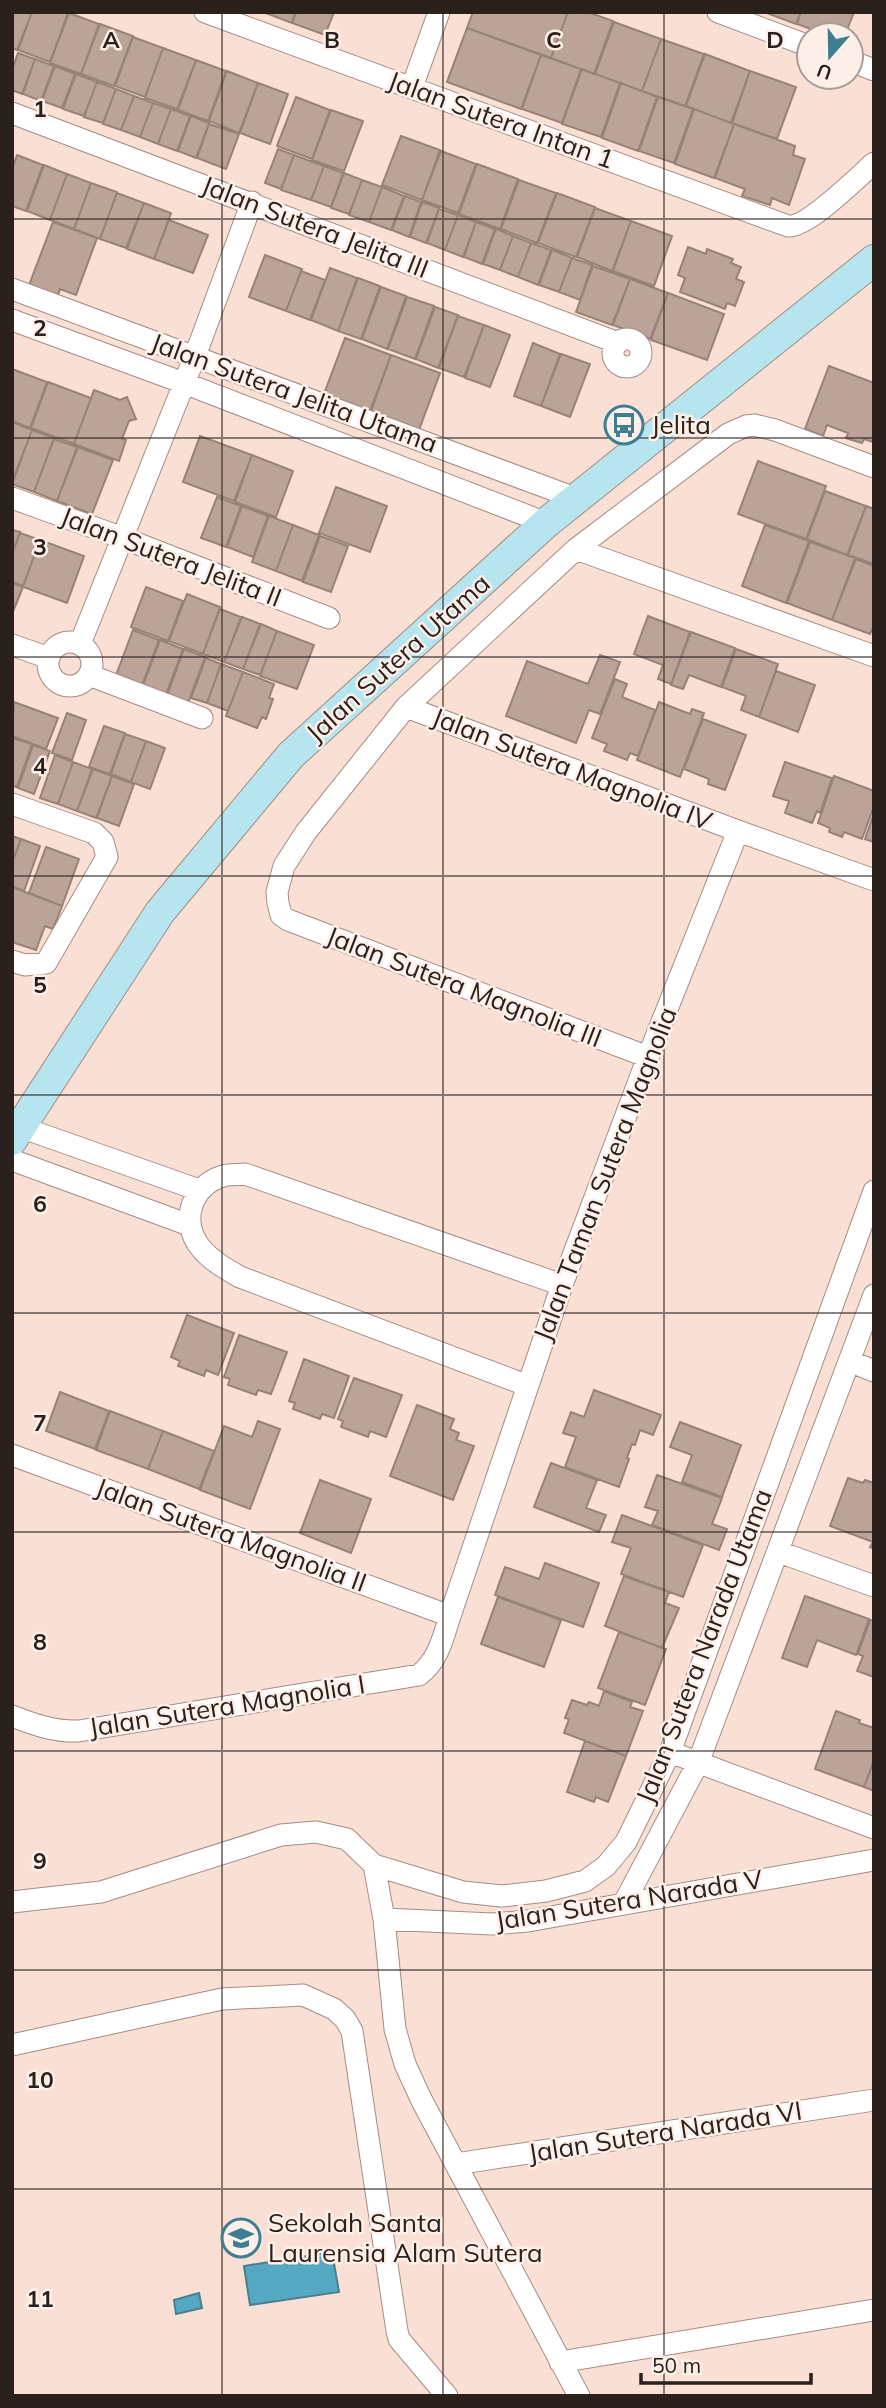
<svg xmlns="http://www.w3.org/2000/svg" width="886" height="2408" viewBox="0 0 886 2408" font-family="Mulish,sans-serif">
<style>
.water{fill:#55a8c2;stroke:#488090;stroke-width:2}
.building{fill:#bba398;stroke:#988177;stroke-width:2}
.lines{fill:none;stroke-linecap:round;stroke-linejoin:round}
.street-casing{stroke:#a48d83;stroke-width:23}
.secondary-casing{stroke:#a48d83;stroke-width:32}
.street{stroke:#fff;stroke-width:21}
.secondary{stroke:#b6e5f0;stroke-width:30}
.grid{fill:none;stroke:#2a211d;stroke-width:2;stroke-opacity:0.55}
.labels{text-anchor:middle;stroke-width:5;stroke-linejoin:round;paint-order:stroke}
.street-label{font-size:26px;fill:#2a211d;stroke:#feefe8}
.poi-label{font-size:26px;fill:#2a211d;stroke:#feefe8;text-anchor:start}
.grid-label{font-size:23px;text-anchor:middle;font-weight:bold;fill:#2a211d;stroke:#feefe8;stroke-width:5;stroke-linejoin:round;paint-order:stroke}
</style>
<rect width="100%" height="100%" fill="#f9dfd4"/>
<path class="water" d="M332,2252l7,40 -89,13 -6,-39z
M199,2293l3,15 -26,6 -2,-14z"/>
<path class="building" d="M12,12h20l-15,38 -5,-2z
M32,12l36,1 -18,49 -32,-12z
M263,12h32l-3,11z
M296,12h38l-9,23 -33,-12z
M473,12h95l-17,46 -84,-30z
M568,12h20l25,9 -19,53 -43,-16z
M764,12h37l-5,12z
M801,12h53l-9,23h-18l-30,-11z
M69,13l30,11 -18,50 -31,-11z
M614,22l47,17 -19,52 -47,-17z
M100,24l33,12 -19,50 -33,-12z
M467,28l74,27 -20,54 -74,-27z
M133,37l30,11 -18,49 -30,-11z
M661,39l43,15 -19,52 -43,-15z
M163,48l33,12 -19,49 -32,-11z
M18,53l17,6 -13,35 -10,-4v-20z
M705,54l45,17 -19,52 -45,-17z
M541,55l40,14 -19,54 -40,-14z
M35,59l19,7 -13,35 -18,-7z
M196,60l30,11 -18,50 -30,-11z
M55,66l20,8 -13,34 -20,-7z
M582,69l38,14 -19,54 -39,-13z
M227,71l31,12 -19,50 -30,-12z
M750,71l46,16 -19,52 -45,-16z
M76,74l21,8 -13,34 -21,-7z
M97,82l19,7 -13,34 -19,-6z
M258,83l30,11 -18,50 -30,-11z
M621,83l36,14 -19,54 -36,-13z
M116,89l18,7 -13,34 -18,-6z
M134,96l19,7 -13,34 -19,-7z
M296,97l34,13 -18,49 -35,-13z
M658,97l35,12 -19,54 -35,-12z
M153,103l18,6 -13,35 -18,-7z
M171,109l19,7 -13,35 -19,-7z
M694,109l40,15 -20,54 -39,-14z
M331,110l32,11 -19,50 -32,-11z
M191,116l18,7 -13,35 -18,-7z
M209,124l30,10 -13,35 -29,-11z
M734,124l61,22 -2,9 12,4 -16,46 -17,-7 -2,7 -28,-9 3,-7 -30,-11z
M401,136l39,14 -18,50 -40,-15z
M278,149l16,6 -13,34 -16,-6z
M441,151l35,13 -18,49 -36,-13z
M17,155l26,10 -17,46 -14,-5v-37z
M294,155l30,11 -13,34 -30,-10z
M477,164l41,15 -18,50 -41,-15z
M44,165l23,9 -17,46 -23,-9z
M324,166l19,7 -12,34 -20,-7z
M344,173l18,7 -13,34 -18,-6z
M67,174l24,9 -17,46 -24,-9z
M362,180l20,7 -13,35 -20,-7z
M519,180l37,13 -19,50 -36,-14z
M91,183l26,9 -17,47 -26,-10z
M382,187l22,9 -13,34 -22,-8z
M117,193l27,10 -18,45 -26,-9z
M557,193l38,14 -19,50 -38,-14z
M405,196l16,6 -12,35 -17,-7z
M422,202l17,6 -13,35 -16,-6z
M144,203l27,10 -17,46 -27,-10z
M595,208l36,13 -19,50 -35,-14z
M439,209l19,6 -13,35 -18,-7z
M458,215l18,7 -13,35 -18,-7z
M169,220l39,15 -15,38 -39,-14z
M631,221l41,15 -18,50 -41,-15z
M53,222l44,16 -21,57 -16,-6 -3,9 -29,-10z
M476,222l19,7 -13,35 -18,-7z
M496,229l17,7 -13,34 -17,-6z
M513,236l18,7 -13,34 -18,-7z
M531,243l20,7 -13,35 -20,-8z
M688,247l18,7 1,-5 26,10 -2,4 10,4 -5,12 8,3 -9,24 -8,-3 -2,6 -45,-17 5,-14 -7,-3z
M552,250l20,8 -13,34 -20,-7z
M265,255l37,14 -16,42 -37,-14z
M572,258l20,7 -12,35 -21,-8z
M593,266l37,13 -18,46 -36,-13z
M330,268l27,10 -19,53 -27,-11z
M301,271l24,9 -15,40 -24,-9z
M358,278l22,8 -19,53 -23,-8z
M630,279l38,14 -18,46 -37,-14z
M381,287l25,9 -19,53 -25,-10z
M668,293l56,21 -17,46 -56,-20z
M407,297l27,9 -19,53 -27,-10z
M435,307l23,8 -20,53 -22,-9z
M458,316l26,9 -20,52 -25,-9z
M484,325l26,10 -20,52 -25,-9z
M345,338l46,17 -21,56 -46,-17z
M533,343l27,11 -19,52 -27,-10z
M561,354l29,10 -20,53 -29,-11z
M391,355l49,18 -21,57 -48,-19z
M829,366l45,17 -1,59 -9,-3 -2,4 -16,-5 2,-5 -21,-8 -4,11 -18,-7z
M12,369l35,13 -17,46 -18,-7z
M48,382l43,16 -17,46 -43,-16z
M94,390l26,10 7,-3 9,22 -7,2 -7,18 4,1 -7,21 -45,-17z
M12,422l20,8 -20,52z
M32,430l22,8 -20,54 -22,-8z
M200,436l52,19 -18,46 -51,-19z
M54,439l23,8 -20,54 -23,-9z
M78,447l35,13 -21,54 -35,-13z
M252,455l41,16 -17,46 -41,-15z
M758,461l68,25 -20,53 -68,-25z
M336,487l51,19 -17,46 -51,-19z
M825,491l41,15 -19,49 -40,-16z
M217,497l24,9 -15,41 -25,-9z
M242,506l26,10 -15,41 -26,-10z
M866,506l8,3v55l-26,-9z
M269,516l24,9 -17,46 -24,-9z
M293,525l26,10 -17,46 -26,-10z
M765,525l44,16 -23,62 -44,-17z
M12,530l8,2 -8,21z
M20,533l20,7 -17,46 -11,-4v-28z
M320,536l28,10 -17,46 -28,-10z
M40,540l44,16 -17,47 -44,-16z
M810,542l45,16 -23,62 -45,-17z
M856,559l18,7v59l-4,9 -38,-14z
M12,583l11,4 -11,27z
M146,587l37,14 -15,40 -37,-14z
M187,594l33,13 -17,47 -34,-13z
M220,609l21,8 -17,45 -21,-8z
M648,616l42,16 -19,52 -13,-5 5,-14 -29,-11z
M242,617l18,7 -17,45 -19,-7z
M261,624l16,7 -17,44 -17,-6z
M133,630l26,10 -18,48 -26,-10z
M277,631l37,14 -17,44 -37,-13z
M691,632l44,16 -14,39 -32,-12 -6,14 -12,-4z
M160,640l23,9 -18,48 -23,-9z
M184,649l21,8 -19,51 -21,-7z
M736,649l42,15 -19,53 -18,-7 5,-14 -24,-9z
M600,655l20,7 -20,52 -11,-4 -13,33 -70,-27 21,-55 61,23z
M206,658l15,6 -14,39 -16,-5z
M221,664l22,8 -15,39 -21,-8z
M776,671l39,14 -17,47 -39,-15z
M243,672l31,12 -5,14 4,1 -7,20 -4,-2 -5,11 -31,-12z
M615,679l12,5 -5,13 33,13 -17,46 -8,-3 -3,7 -23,-9 3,-7 -15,-6z
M14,702l44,16 -12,31 -34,-13z
M659,702l31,12 2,-5 12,4 -24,64 -43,-17z
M67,713l19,7 -14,40 -20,-7z
M703,719l43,16 -21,55 -17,-6 1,-5 -25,-10z
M104,726l21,7 -15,41 -21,-7z
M125,734l21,7 -15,41 -20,-8z
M12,738l20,6 -15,43 -5,-1z
M146,741l19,7 -15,41 -19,-7z
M33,745l17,6 -16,43 -16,-6z
M55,755l18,7 -15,42 -18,-6z
M73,762l19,7 -15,42 -19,-7z
M785,762l47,16 -12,35 -3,-2 -5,12 -27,-10 4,-12 -16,-5z
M93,769l19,7 -16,42 -19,-7z
M112,776l22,8 -15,42 -22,-8z
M834,776l40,15v15l-12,33 -18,-7 -2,5 -13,-5 1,-4 -12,-5z
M874,813v29l-9,-3z
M12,836l9,3 -9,23z
M21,839l19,7 -16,45 -12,-5v-23z
M46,847l33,12 -17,47 -33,-13z
M12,887l50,19 -9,23 -8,-3 -9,24 -24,-8z
M187,1315l47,18 -16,42 -12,-5 -2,6 -26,-10 2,-5 -9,-4z
M239,1335l48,17 -16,42 -13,-4 -2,5 -28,-10 2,-6 -6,-2z
M304,1359l45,17 -15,42 -12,-4 -2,5 -27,-10 2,-6 -6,-2z
M354,1378l48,17 -16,42 -16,-6 -2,6 -27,-10 2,-6 -5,-2z
M594,1390l67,25 -8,20 -13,-5 -5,15 -3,-1 -5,14 2,1 -10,28 -54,-20 11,-30 -13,-4 8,-21 13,5z
M60,1392l49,19 -14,38 -49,-18z
M417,1405l37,14 -4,10 9,4 -3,7 18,6 -21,54 -63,-24z
M110,1411l53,20 -15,38 -52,-19z
M258,1421l22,8 -30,80 -50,-19 24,-64 28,11z
M680,1422l61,23 -19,52 -40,-15 10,-27 -22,-8z
M163,1431l51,20 -15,38 -51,-20z
M551,1463l46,17 -11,28 20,7 -7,17 -65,-25z
M657,1475l65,23 -10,26 15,5 -8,21 -67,-25 6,-14 -13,-4z
M848,1478l15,5 2,-3 9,3v66l-4,-2 3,-5 -43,-16z
M320,1480l51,19 -20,54 -51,-20z
M622,1515l81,30 -20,52 -62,-23 10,-26 -19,-6z
M545,1563l54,20 -16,44 -88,-32 10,-28 34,12z
M624,1576l45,16 -4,11 14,5 -17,40 -57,-22z
M805,1596l64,23 -13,36 -39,-15 -10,27 -25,-9z
M498,1597l63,23 -17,47 -63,-23z
M870,1620l4,1v56l-17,-6 6,-15 -5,-2z
M619,1632l47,17 -21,56 -47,-17z
M604,1691l28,11 -2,5 13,4 -17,45 -62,-23 5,-14 -4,-1 7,-18 15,5 2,-3 10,4z
M836,1711l24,9 -1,3 15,5v32l-10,27 -49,-18z
M585,1741l41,15 -18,46 -12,-5 -2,5 -27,-10z
M874,1761v30l-10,-4z"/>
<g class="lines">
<defs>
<path id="street" d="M205,12l583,214c19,2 70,-49 86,-63
M718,12l91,34
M851,61l23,9
M412,87l27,-75
M12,113l606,230
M12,289l563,209
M12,320l172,63 362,140
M613 353a14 14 0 1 1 28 0a14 14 0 1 1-28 0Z
M12,498l111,40 206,80
M576,549l298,107
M48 664a22 22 0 1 1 44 0a22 22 0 1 1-44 0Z
M80,644l115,-288 57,-154
M12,645l37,13
M89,675l113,43
M406,707l332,124 136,49
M12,804l82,29 9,9 4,15 -61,106 -21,2 -13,-4
M648,1057l-360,-137 -7,-5 -3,-12 -1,-11 7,-26 22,-34 100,-125 170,-158 152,-115 18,-8 8,-1 21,5 99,37
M12,1124l187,66
M12,1160l177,65
M849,1361l25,10
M526,1385l-286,-108c-14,-8 -30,-17 -40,-30 -20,-26 -9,-61 23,-71 6,-2 15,-1 22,-2l317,111
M12,1455l438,161
M779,1552l95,34
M12,1716c23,9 43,16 67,15l340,-56c19,-14 24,-37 31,-59l112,-331 86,-228 90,-226
M670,1752l204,76
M374,1865l89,27 39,4 44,-5 39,-10 21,-15 20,-24 44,-90 204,-561
M12,1902l89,-10 180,-57 35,-3 31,7 27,26 10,54 11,110 10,35 16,35 158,297
M624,1903l74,-140 176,-468
M384,1919l108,5 36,-3 346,-61
M12,2045l210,-46 81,-4 31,14 11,10 7,12 45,300 2,8 48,57
M456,2164l418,-64
M560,2362l314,-52"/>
<path id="secondary" d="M12,1140l148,-228 131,-157 255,-232 328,-263"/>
</defs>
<use href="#street" class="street-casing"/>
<use href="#secondary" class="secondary-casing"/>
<use href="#street" class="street"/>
<use href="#secondary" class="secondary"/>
</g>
<path class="grid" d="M222,12v2384M443,12v2384M664,12v2384M12,219h862M12,438h862M12,657h862M12,876h862M12,1095h862M12,1313h862M12,1532h862M12,1751h862M12,1970h862M12,2189h862"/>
<defs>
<symbol id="bus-ring" viewBox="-11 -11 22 22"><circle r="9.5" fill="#feefe8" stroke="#3e7e91" stroke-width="1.5"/><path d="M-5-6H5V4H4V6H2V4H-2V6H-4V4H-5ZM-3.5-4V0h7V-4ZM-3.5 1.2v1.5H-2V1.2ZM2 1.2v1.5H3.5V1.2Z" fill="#3e7e91"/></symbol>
<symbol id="school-ring" viewBox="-11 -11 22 22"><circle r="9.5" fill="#feefe8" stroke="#3e7e91" stroke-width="1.5"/><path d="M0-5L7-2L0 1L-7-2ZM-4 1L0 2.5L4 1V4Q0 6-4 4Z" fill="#3e7e91"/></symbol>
</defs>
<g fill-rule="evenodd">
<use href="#bus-ring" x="602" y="403" width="44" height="44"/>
<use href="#school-ring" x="219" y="2216" width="44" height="44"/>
</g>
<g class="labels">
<g class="street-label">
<text transform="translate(501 120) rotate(20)" y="9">Jalan Sutera Intan 1</text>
<text transform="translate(315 227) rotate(21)" y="9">Jalan Sutera Jelita III</text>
<text transform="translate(294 393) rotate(20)" y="9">Jalan Sutera Jelita Utama</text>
<text transform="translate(171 557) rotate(21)" y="9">Jalan Sutera Jelita II</text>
<text transform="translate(398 658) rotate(-42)" y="9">Jalan Sutera Utama</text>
<text transform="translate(572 769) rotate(21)" y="9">Jalan Sutera Magnolia IV</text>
<text transform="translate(464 987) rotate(21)" y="9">Jalan Sutera Magnolia III</text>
<text transform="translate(605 1174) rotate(-69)" y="9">Jalan Taman Sutera Magnolia</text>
<text transform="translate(231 1535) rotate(20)" y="9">Jalan Sutera Magnolia II</text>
<text transform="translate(704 1646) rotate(-69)" y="9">Jalan Sutera Narada Utama</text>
<text transform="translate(227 1706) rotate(-9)" y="9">Jalan Sutera Magnolia I</text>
<text transform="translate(629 1900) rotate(-9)" y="9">Jalan Sutera Narada V</text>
<text transform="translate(665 2132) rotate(-9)" y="9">Jalan Sutera Narada VI</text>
</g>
<g class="poi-label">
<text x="651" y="434">Jelita</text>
<text x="268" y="2232">Sekolah Santa<tspan x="268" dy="30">Laurensia Alam Sutera</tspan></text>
</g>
</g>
<g class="grid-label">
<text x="111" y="48">A</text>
<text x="332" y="48">B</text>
<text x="554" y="48">C</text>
<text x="775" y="48">D</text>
<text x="40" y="117">1</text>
<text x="40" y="336">2</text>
<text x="40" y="555">3</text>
<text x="40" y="774">4</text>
<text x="40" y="993">5</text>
<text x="40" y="1212">6</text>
<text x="40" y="1431">7</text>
<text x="40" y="1650">8</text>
<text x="40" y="1869">9</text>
<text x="40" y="2088">10</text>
<text x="40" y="2307">11</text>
</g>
<rect width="886" height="2408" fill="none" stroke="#2a211d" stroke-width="28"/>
<g transform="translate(830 56) rotate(200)"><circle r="33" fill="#feefe8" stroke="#a99d97" stroke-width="2"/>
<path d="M0-5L12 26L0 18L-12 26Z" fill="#3e7e91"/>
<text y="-10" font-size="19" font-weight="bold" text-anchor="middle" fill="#2a211d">U</text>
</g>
<path d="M641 2373v10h170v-10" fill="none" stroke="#2a211d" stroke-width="3.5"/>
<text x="652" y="2373" font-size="21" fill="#2a211d" stroke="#feefe8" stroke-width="5" paint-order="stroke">50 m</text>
</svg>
